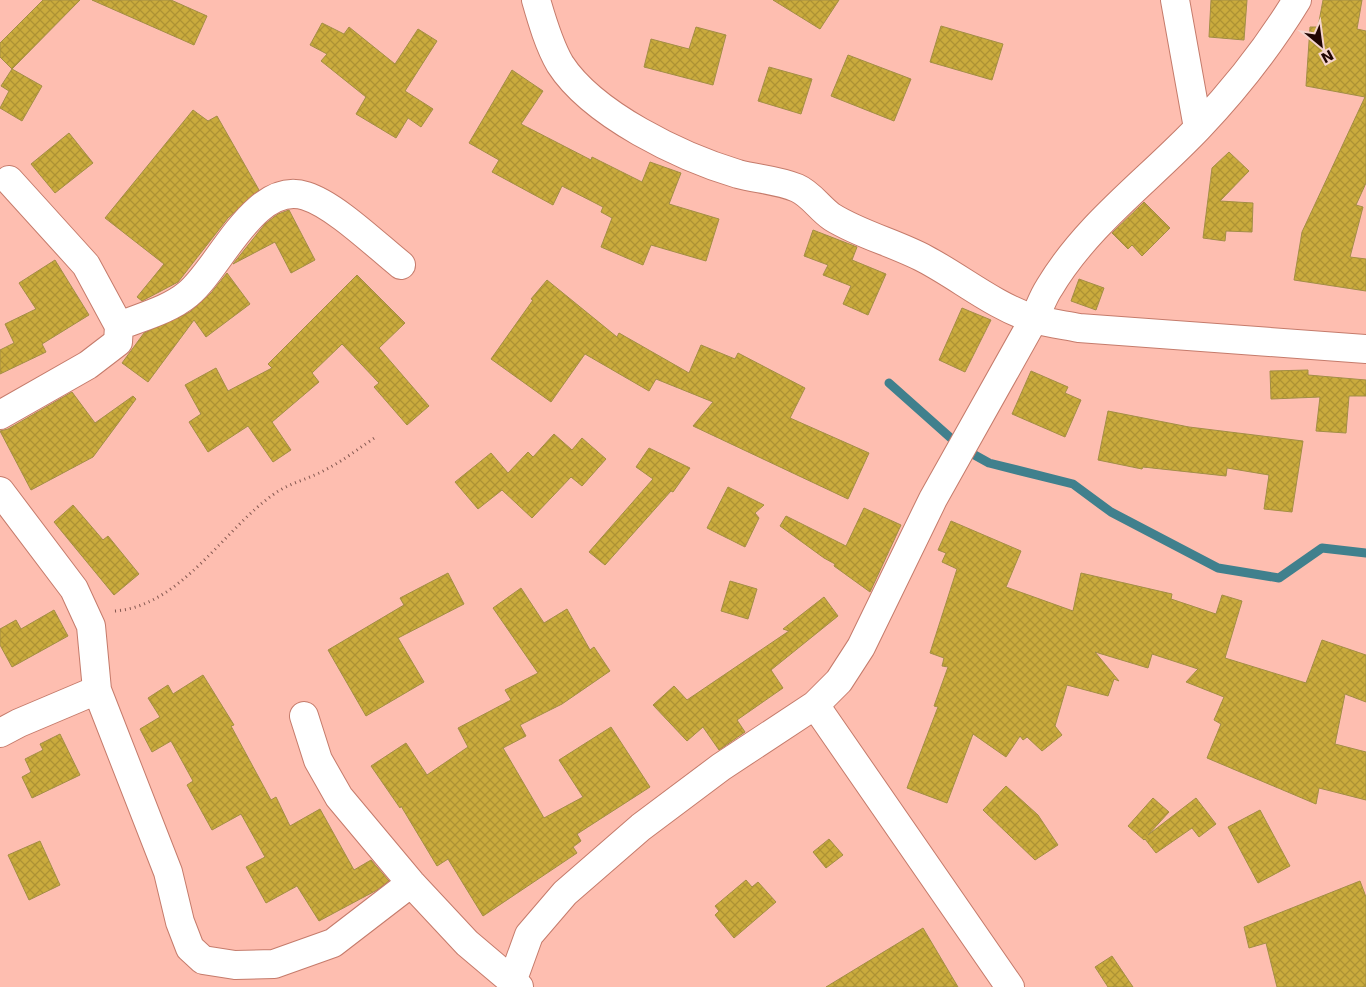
<svg xmlns="http://www.w3.org/2000/svg" width="1366" height="987" viewBox="0 0 1366 987" font-family="'DejaVu Sans',sans-serif">
<style>
.lines{fill:none;stroke-linecap:round;stroke-linejoin:round}
.stream{stroke:#40808d;stroke-width:9}
.building{fill:url(#building-cross-hatch);stroke:#a38e45}
.street-casing{stroke:#c57b6b;stroke-width:30}
.secondary-casing{stroke:#c57b6b;stroke-width:30}
.path{stroke:#855951;stroke-width:3;stroke-dasharray:1 4;stroke-linecap:butt}
.street{stroke:#fff;stroke-width:28}
.secondary{stroke:#fff;stroke-width:28}
</style>
<defs>
<pattern id="building-cross-hatch" width="8" height="8" patternUnits="userSpaceOnUse" patternTransform="scale(1.25)"><rect width="8" height="8" fill="#caab3d"/><path d="M0 0l8 8M0 8l8-8" fill="none" stroke="#ad9234"/></pattern>
</defs>
<rect width="100%" height="100%" fill="#febeb0"/>
<g class="lines">
<path class="stream" d="M889,383l73,65 27,15 84,21 38,28 107,56 61,10 43,-30 44,5"/>
</g>
<path class="building" d="M43,0h37l-68,69 -12,-12v-14z
M92,0h79l36,16 -13,29z
M773,0h66l-19,29z
M1211,0h36l-3,40 -35,-3z
M1323,0h39l-5,29 9,2v152l-10,22 7,2 -13,50 16,2v32l-72,-11 8,-48 63,-135 -59,-11 4,-59h8z
M322,23l22,11 5,-7 46,37 23,-35 19,12 -32,50 28,18 -12,18 -13,-9 -12,20 -40,-24 10,-17 -45,-36 6,-7 -17,-9z
M941,26l62,18 -11,36 -62,-18z
M696,27l30,8 -13,50 -69,-18 7,-28 38,10z
M848,55l63,24 -17,42 -63,-25z
M769,67l43,12 -11,35 -43,-13z
M12,69l30,17 -20,35 -22,-13 9,-17 -8,-5z
M512,70l31,21 -22,33 70,36 1,-3 50,25 8,-20 31,11 -12,31 50,15 -13,42 -55,-16 -8,20 -42,-18 11,-29 -11,-6 2,-5 -41,-21 -9,19 -61,-33 7,-12 -30,-17z
M193,110l15,11 9,-5 42,74 -31,28 -50,64 -36,19 -5,-4 27,-33 -59,-46z
M69,133l24,30 -38,30 -24,-29z
M1229,152l20,19 -29,30 33,2 -1,29 -26,-1 -1,10 -22,-3 9,-70z
M1144,202l26,26 -28,28 -10,-11 -4,4 -16,-16z
M289,210l26,50 -24,13 -16,-31 -42,22 32,-40 13,-10z
M813,230l44,17 -5,13 34,14 -18,41 -25,-11 8,-18 -28,-11 5,-10 -24,-9z
M55,260l34,55 -47,29 4,8 -46,22v-24l14,-7 -9,-19 31,-15 -17,-26z
M227,273l23,31 -44,33 -12,-17 -46,62 -26,-19 22,-30 46,-21 21,-19z
M357,275l48,48 -26,25 50,58 -22,19 -33,-38 5,-4 -37,-39 -30,29 7,9 -47,40 19,28 -18,12 -25,-36 -40,26 -19,-30 12,-8 -16,-29 31,-17 12,23 44,-23 -4,-4z
M1079,279l25,9 -8,22 -25,-9z
M547,280l70,57 2,-4 70,40 12,-28 34,14 3,-6 67,35 -15,30 79,35 -21,46 -155,-73 20,-24 -57,-23 -7,12 -64,-37 -34,48 -60,-43 42,-59 -2,-1z
M962,308l29,12 -26,52 -26,-12z
M1308,370v5l58,5v16h-17l-3,37 -30,-2 4,-34 -49,2 -1,-28z
M1031,371l37,16 -3,6 16,7 -16,37 -53,-23z
M72,392l23,31 38,-27 3,3 -43,58 -62,33 -31,-59 8,-2z
M1108,411l81,16 114,14 -11,71 -28,-3 5,-34 -42,-7 -1,8 -83,-9 -1,2 -44,-9z
M554,434l18,16 10,-12 24,21 -24,27 -11,-9 -39,41 -30,-28 -24,19 -23,-27 36,-29 17,20 20,-21 5,5z
M649,448l41,20 -17,24 -2,-1 -66,74 -16,-13 64,-73 -17,-12z
M728,487l36,18 -9,8 4,5 -14,29 -38,-19z
M73,505l30,35 5,-4 31,38 -25,21 -60,-73z
M864,508l37,17 -31,67 -36,-26 1,-2 -11,-6 -44,-32 6,-10 60,30z
M951,521l70,30 -15,36 67,24 8,-38 91,21 -1,5 45,15 6,-19 20,6 -17,57 81,25 16,-43 44,15v47l-21,-8 -10,50 31,8v48l-47,-12 -3,16 -109,-46 14,-34 -7,-4 10,-23 -38,-15 12,-13 -46,-15 -4,14 -53,-16 24,29 -5,-2 -6,17 -41,-11 -12,41 7,9 -20,16 -15,-14 -4,3 -3,-4 -14,21 -33,-23 -26,69 -40,-15 31,-81 -4,-1 14,-39 -6,-1 2,-8 -14,-5 27,-84 -15,-7 4,-9 -8,-3z
M448,573l16,31 -66,34 26,44 -58,34 -38,-66 76,-45 -4,-7z
M730,581l27,8 -9,30 -27,-8z
M521,588l23,35 23,-14 23,41 4,-3 16,24 -48,33 -42,21 6,11 -23,12 41,70 39,-21 -24,-37 52,-33 39,60 -73,47 4,7 -8,6 4,6 -94,63 -35,-57 -11,7 -36,-60 -1,2 -29,-42 35,-23 21,32 41,-28 -10,-19 53,-28 -6,-10 33,-17 -45,-65z
M824,597l14,19 -67,54 12,18 -46,32 8,12 -26,18 -16,-23 -16,14 -34,-36 21,-19 13,14 102,-69 -6,-2z
M54,610l14,26 -56,31 -12,-22v-16l16,-9 5,9z
M203,675l31,50 -3,1 40,74 5,-3 14,29 30,-17 34,61 17,-10 18,21 -12,9 -58,31 -22,-35 -31,17 -20,-36 19,-10 -24,-43 -29,16 -25,-45 6,-4 -22,-40 -19,11 -12,-23 20,-12 -12,-19 20,-13 5,9z
M60,734l20,41 -48,23 -10,-21 9,-5 -6,-13 18,-9 -3,-6z
M1006,786l32,29 20,30 -23,15 -52,-50z
M1153,798l16,14 -21,23 48,-37 20,26 -17,13 -7,-9 -36,25 -11,-14 -1,1 -16,-14z
M1260,810l30,56 -32,17 -30,-56z
M829,839l14,16 -17,13 -13,-16z
M40,841l20,44 -31,15 -21,-45z
M746,880l6,7 6,-5 18,20 -42,36 -19,-23 4,-4 -4,-5z
M1360,881l6,16v90h-89l-11,-44 -17,5 -5,-21z
M923,928l35,59h-132z
M1112,956l21,31h-25l-13,-20z"/>
<g class="lines">
<defs>
<path id="street" d="M1175,0l23,128
M119,326c22,-9 50,-16 69,-32 32,-26 67,-115 118,-98 29,9 70,49 95,69
M0,415l88,-50 30,-23 1,-16 -33,-61 -77,-85
M0,491l74,98 17,37 6,64 71,182 12,50 10,26 13,12 32,5 39,-1 59,-21 78,-60
M815,705l195,282
M304,716l14,44 21,37 72,86 56,60 52,44
M0,733l19,-10 78,-33
M512,982l17,-47 36,-42 76,-66 80,-60 94,-62 24,-24 22,-34 72,-148 101,-180c5,-10 9,-22 15,-31 38,-64 100,-108 150,-161 37,-39 70,-81 98,-127"/>
<path id="secondary" d="M536,0c6,21 13,45 24,64 33,51 121,93 178,110 19,5 40,6 59,14 14,6 22,20 35,29 29,18 63,26 93,42 36,19 69,47 109,60 14,4 30,6 45,9l287,21"/>
</defs>
<use href="#street" class="street-casing"/>
<use href="#secondary" class="secondary-casing"/>
<path class="path" d="M115,611c66,-5 108,-81 159,-117 15,-11 35,-15 51,-24 18,-9 34,-22 51,-33"/>
<use href="#street" class="street"/>
<use href="#secondary" class="secondary"/>
</g>
<g transform="translate(1321 45) rotate(151)" stroke="#f5d4cd" stroke-width="4" paint-order="stroke">
<path d="M0-4L9 19L0 12L-9 19Z" fill="#200603"/>
<text y="-8" font-size="14" font-weight="bold" text-anchor="middle" fill="#200603">N</text>
</g>
</svg>
